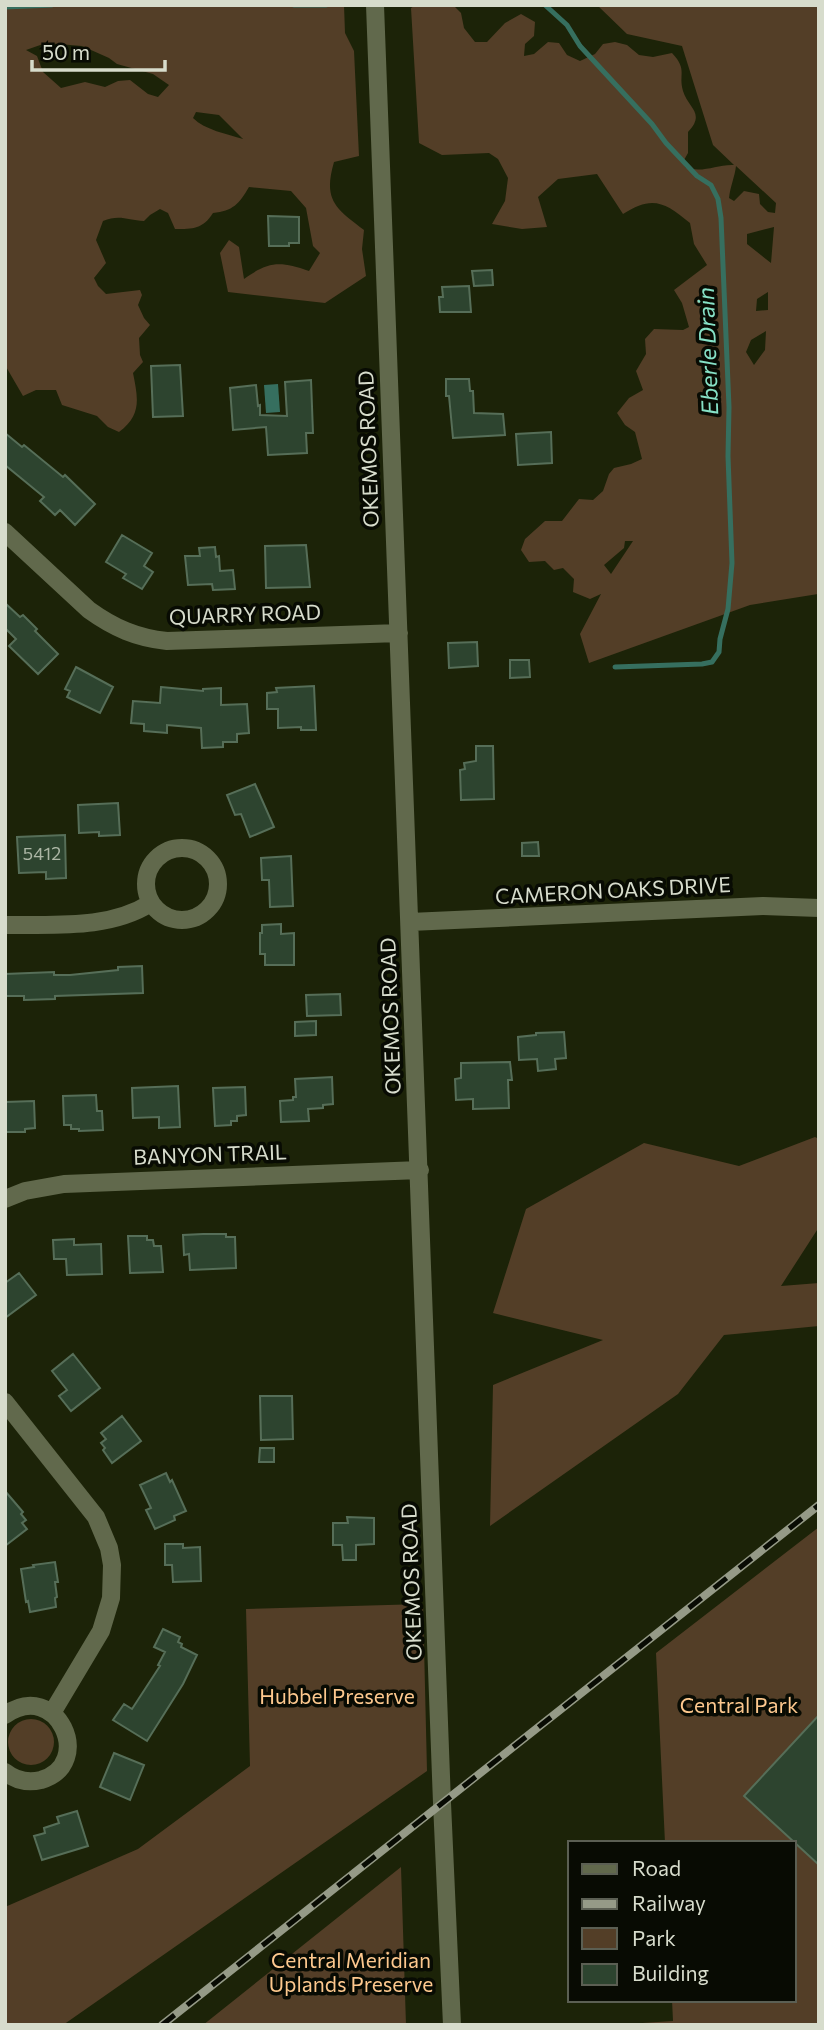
<svg xmlns="http://www.w3.org/2000/svg" width="824" height="2030" viewBox="0 0 824 2030" font-family="Commissioner,sans-serif">
<style>
.green{fill:#533e27;fill-rule:evenodd}
.water{fill:#366f5f}
.lines{fill:none;stroke-linecap:round;stroke-linejoin:round}
.stream{stroke:#366f5f;stroke-width:5}
.building{fill:#2d442f;stroke:#566e58;stroke-width:2}
.minor{stroke:#61694c;stroke-width:18}
.rail-casing{stroke:#959a87;stroke-width:8}
.rail{stroke:#080b03;stroke-width:5;stroke-dasharray:16;stroke-linecap:butt}
.labels{text-anchor:middle;stroke-width:7;stroke-linejoin:round;paint-order:stroke}
.number-label{font-size:18px;fill:#acb6a5}
.street-label{font-size:21px;fill:#d7dccc;stroke:#080b03}
.park-label{font-size:21px;fill:#fdc88e;stroke:#080b03}
.water-label{font-size:23px;font-style:italic;fill:#87e2c7;stroke:#080b03}
</style>
<rect width="100%" height="100%" fill="#1c2308"/>
<path class="green" d="M5,5h339l1,28 9,18 5,105 -25,6c-11,38 1,46 30,68l-2,19 4,27 -41,27 -97,-11 -8,-39 9,-13 10,7 5,32c25,-18 36,-18 65,-8l11,-18 -7,-7 -7,-38 -15,-17 -42,-4c-10,17 -16,24 -36,26 -10,16 -20,16 -38,16l-7,-16 -8,-4 -10,6 -6,6c-16,-1 -25,-7 -41,0l-7,19 10,23 -12,15 4,8 8,8 34,-4 2,5 -4,10 6,13 6,7 -11,13 1,17 3,7 -10,11c5,25 9,42 -14,59l-11,-5 -11,-11 -35,-11 -6,-15h-20l-13,6 -18,-31zM46,43l36,3 27,12 8,6 36,10 16,11 -11,12 -10,-3 -18,-14 -12,1 -13,6 -20,-5 -24,6 -18,-16 -6,-16 -11,-6zM196,112l23,3 24,24c-16,-5 -38,-9 -50,-21z
M416,5h37l8,8 3,15 11,14h12l18,-19 16,-9 14,8 -1,14 -9,8 -1,12 10,-2 14,-12 11,1 8,12 13,6 15,-7 8,-10 12,-2 12,3 12,10 14,2 19,-4c16,17 6,21 11,38 5,17 23,22 5,41v21l-4,7 1,7c17,7 32,-3 49,-2l-21,-20 -31,-99 -55,-12 -30,-29h222l-1,589 -68,11 -161,58 -9,-29 21,-40 -11,5 -17,-7 1,-13 -11,-11 -9,2 -9,-9 -16,1 -8,-12 4,-11 20,-18h17l17,-22 14,1 10,-9 6,-17 5,-6 17,-4 11,-5 -7,-27 -10,-7 -8,-12 12,-15 14,-8 -7,-19 10,-17 -1,-15 9,-10 29,1 6,-3 -7,-24 -8,-13 33,-25 -13,-21 -4,-21c-25,-21 -38,-28 -67,-9l-26,-40 -39,5 -20,18 9,30 -25,2 -30,-5 13,-23 3,-23 -10,-19 -9,-6 -47,2 -23,-12 -8,-135zM736,166l40,37 -1,10 -7,-1 -8,-8 -1,-10 -15,-3 -10,10 -5,-3c1,-11 6,-22 7,-32zM774,227l-3,36 -24,-19v-10zM768,292v18l-12,1 1,-12zM766,331l-1,19 -11,15 -8,-13 5,-12zM625,541h8l-22,33 -7,-9 20,-17z
M815,1137l4,2v88l-38,59 38,-3v43l-95,9 -46,59 -188,132 3,-141 110,-45 -110,-27 33,-104 118,-66 95,23z
M819,1527v498h-207l61,-4 -1,-21h122v-157h-129l-9,-190z
M423,1604l4,167 -364,254h-58v-118l133,-58 112,-83 -4,-157z
M8 1742a23 23 0 1 1 46 0a23 23 0 1 1-46 0Z
M401,1867l5,158h-203z"/>
<path class="water" d="M278,384l2,28 -14,1 -2,-28z"/>
<g class="lines">
<path class="stream" d="M294,5h32
M545,5l22,20 13,21 72,78 14,19 31,33 14,9 7,14 3,19 8,189 -1,49 4,107 -4,46 -8,30 -1,13 -7,10 -10,2 -87,3
M5,7l47,-2"/>
</g>
<path class="building" d="M268,216l31,1v26h-10v3h-20z
M492,270l1,15 -19,1 -2,-15z
M469,286l2,26h-31l-1,-15h4l-1,-10z
M180,365l3,51 -30,1 -2,-51z
M446,379h23l1,12h3l1,22 29,1 2,21 -52,3 -4,-42h-3z
M311,380l2,53h-7l1,20 -39,2 -2,-28 -33,3 -3,-42 26,-3 2,21 2,-1v10l27,1 -2,-34z
M551,432l1,31 -34,2 -2,-31z
M5,433l17,14 2,-2 39,32 2,-2 30,29 -20,21 -15,-15 -5,5 -15,-14 4,-4 -39,-32z
M122,535l30,18 -8,13 9,6 -11,17 -19,-11 3,-4 -20,-12z
M306,545l4,42 -44,1 -1,-42z
M215,547l1,10 3,-1 1,15 13,-1 2,19 -22,1 -1,-6 -24,1 -3,-29h15l-1,-8z
M5,603l15,14 3,-2 14,14 -2,2 23,23 -20,20 -29,-28 7,-7 -11,-11z
M477,642l1,24 -29,2 -1,-25z
M510,660h19l1,17 -20,1z
M76,667l37,20 -13,26 -33,-16 3,-6 -5,-2z
M314,686l2,44h-15v-3l-23,1v-19h-11v-16l10,-1 -1,-4z
M161,687l42,4v-2l18,-1v17l26,-1 2,29 -12,1v8h-14v5l-21,1 -1,-20 -34,-3v8l-23,-2v-7l-13,-1 2,-22 27,2z
M476,746h17l1,53 -33,1 -1,-30 5,-1 -1,-6 12,-2z
M255,784l19,43 -24,10 -9,-23 -6,1 -8,-20z
M118,803l2,32 -21,1v-4l-20,1 -1,-28z
M65,835l1,43 -20,1v-7l-27,1 -2,-36z
M538,842l1,14h-17v-13z
M291,856l2,50 -23,1 -1,-27h-7l-1,-22z
M281,924v10l13,-1v32h-29v-11h-5v-21h2v-8z
M142,966l1,27 -88,3v3l-31,1v-4h-19v-22l49,-2v3h16l48,-5v-3z
M340,994l1,21 -34,1 -1,-21z
M316,1021v14l-21,1v-14z
M564,1032l2,26 -11,1 1,10 -18,2 -1,-12 -18,1 -1,-23 18,-2v-2z
M510,1062l2,18h-4l1,28 -36,1v-10l-17,1 -1,-21 6,-1v-15z
M332,1077l1,27 -10,1v3l-15,1 1,12 -28,1 -1,-21 13,-1v-3h3l-1,-18z
M178,1086l2,41 -21,1v-11l-26,1 -1,-30z
M245,1087l1,28 -9,1v5h-6v4l-16,1 -2,-38z
M96,1095l1,16h5l1,19 -24,1v-2h-8v-4h-7l-1,-29z
M34,1101l1,27 -10,1v3h-20v-30z
M203,1234h23v3h9l1,31 -46,2 -1,-16 -5,1 -1,-20z
M128,1236h19v4h6l1,6h7l2,26 -33,1z
M74,1239v6l27,-1 1,30 -35,1 -1,-16h-12l-1,-19z
M19,1273l17,22 -31,23v-35z
M73,1354l27,34 -29,23 -12,-15 8,-6 -15,-19z
M260,1396h32l1,43 -32,1z
M122,1416l19,25 -29,22 -9,-13 2,-2 -4,-5 5,-4 -5,-6z
M260,1448h14v14h-15z
M166,1473l4,9 2,-2 14,31 -12,5 1,4 -20,9 -9,-19 5,-2 -11,-23z
M5,1491l18,21 -2,2 5,6 -4,3 5,6 -22,17z
M347,1517l27,1v26l-18,1v15h-13l-1,-15h-9v-22h15z
M165,1544h18v4l17,-1 1,34 -28,1 -1,-17h-7z
M55,1562l3,20h-3l2,15 -2,1 1,9 -26,5 -2,-11 -2,1 -5,-33 13,-2 -1,-2z
M163,1629l17,8 -2,5 4,2 -1,3 16,8 -14,29 -36,57 -34,-21 11,-16 8,5 28,-43 -2,-1 7,-13 -11,-5z
M819,1715v150l-75,-69z
M114,1753l30,12 -14,35 -30,-13z
M77,1811l11,35 -46,14 -8,-24 11,-3 -1,-5 15,-5 -2,-6z"/>
<g class="lines">
<path class="minor" d="M375,5l67,1798 10,222
M5,532l84,78c25,18 48,28 78,31l232,-8
M146 884a36 36 0 1 1 72 0a36 36 0 1 1-72 0Z
M410,922l353,-16 56,2
M5,925c49,-1 103,5 146,-22
M5,1199l20,-8 39,-7 356,-14
M5,1402l91,115 13,31 3,17 -1,33 -10,33 -49,82
M5,1715c52,-37 91,49 36,65 -13,3 -26,0 -36,-8"/>
<defs>
<path id="rail" d="M162,2025l657,-520"/>
</defs>
<use href="#rail" class="rail-casing"/>
<use href="#rail" class="rail"/>
</g>
<g class="labels">
<g class="number-label">
<text x="42" y="860">5412</text>
</g>
<g class="street-label">
<text transform="translate(369 449) rotate(-92)" y="7">OKEMOS ROAD</text>
<text transform="translate(245 615) rotate(-2)" y="7">QUARRY ROAD</text>
<text transform="translate(613 891) rotate(-3)" y="7">CAMERON OAKS DRIVE</text>
<text transform="translate(391 1016) rotate(-92)" y="7">OKEMOS ROAD</text>
<text transform="translate(210 1155) rotate(-2)" y="7">BANYON TRAIL</text>
<text transform="translate(412 1582) rotate(-92)" y="7">OKEMOS ROAD</text>
</g>
<g class="park-label">
<text x="337" y="1704">Hubbel Preserve</text>
<text x="739" y="1713">Central Park</text>
<text x="351" y="1968">Central Meridian<tspan x="351" dy="24">Uplands Preserve</tspan></text>
</g>
<g class="water-label">
<text transform="translate(708 351) rotate(-92)" y="8">Eberle Drain</text>
</g>
</g>
<rect width="824" height="2030" fill="none" stroke="#d7dccc" stroke-width="14"/>
<rect x="568" y="1841" width="228" height="161" fill="#080b03" stroke="#5b5f53" stroke-width="2"/>
<rect x="582" y="1864" width="35" height="10" fill="#61694c" stroke="#5b5f53" stroke-width="2"/>
<text x="632" y="1876" font-size="21" fill="#d7dccc">Road</text>
<rect x="582" y="1899" width="35" height="10" fill="#959a87" stroke="#5b5f53" stroke-width="2"/>
<text x="632" y="1911" font-size="21" fill="#d7dccc">Railway</text>
<rect x="582" y="1928" width="35" height="21" fill="#533e27" stroke="#5b5f53" stroke-width="2"/>
<text x="632" y="1946" font-size="21" fill="#d7dccc">Park</text>
<rect x="582" y="1964" width="35" height="21" fill="#2d442f" stroke="#5b5f53" stroke-width="2"/>
<text x="632" y="1981" font-size="21" fill="#d7dccc">Building</text>
<path d="M32 60v10h133v-10" fill="none" stroke="#d7dccc" stroke-width="3.5"/>
<text x="42" y="60" font-size="21" fill="#d7dccc" stroke="#080b03" stroke-width="5" paint-order="stroke">50 m</text>
</svg>
